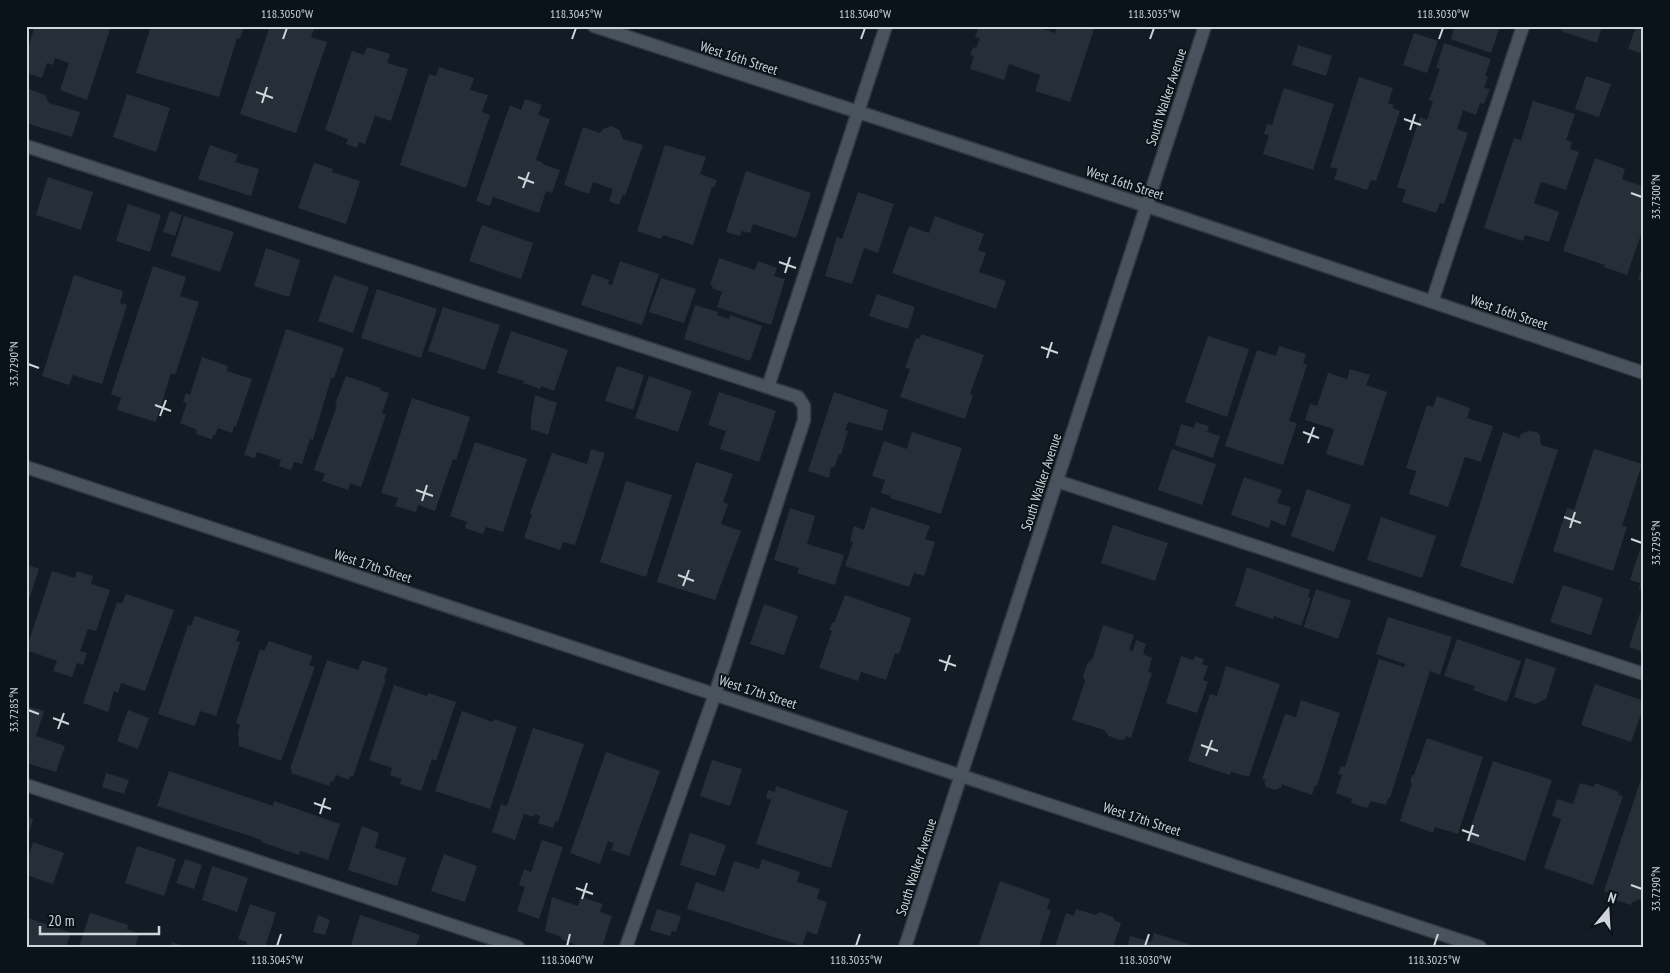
<svg xmlns="http://www.w3.org/2000/svg" width="1670" height="973" viewBox="0 0 1670 973" font-family="'PT Sans Narrow',sans-serif">
<style>
.building{fill:#262f38}
.lines{fill:none;stroke-linecap:round;stroke-linejoin:round}
.minor-casing{stroke:#33383e;stroke-width:15}
.minor{stroke:#49535d;stroke-width:12}
.ticks{fill:none;stroke:#d0d5db;stroke-width:2}
.labels{text-anchor:middle;stroke-width:4;stroke-linejoin:round;paint-order:stroke}
.street-label{font-size:14px;fill:#d0d5db;stroke:#0a131a}
.neatline{fill:none;stroke:#d0d5db;stroke-width:2}
.ticks-label{font-size:12px;text-anchor:middle;fill:#d0d5db}
</style>
<rect width="100%" height="100%" fill="#131c24"/>
<path class="building" d="M35,26h76l-24,74 -27,-10 9,-27 -14,-5 -2,7 -6,-2 -5,15 -16,-5v-20z
M151,26h93l-4,13 -3,-1 -18,59 -83,-24z
M270,26h7l8,3 1,-3h19l9,3 -3,8 16,5 -31,91 -56,-19z
M979,26h55l21,7 2,-7h38l-25,76 -35,-11 5,-16 -31,-11 -5,16 -34,-11 4,-13 -4,-1 3,-8 3,1 4,-10 -5,-1z
M1455,26h45l-9,27 -40,-14z
M1563,26h39l-5,17 -36,-12z
M1636,26h8v28l-16,-5z
M1414,33l24,8 -11,32 -24,-8z
M1444,43l47,16 -6,17 3,1 -4,11 6,1 -6,15 -4,-1 -4,12 -13,-5 -6,19 11,4 -24,71 -4,-1 -4,10 -34,-11 4,-12 -9,-3 23,-70 7,3 6,-19 -4,-1 11,-31 -4,-1z
M1298,45l34,11 -6,20 -34,-11z
M367,47l23,7 -3,9 21,6 -17,52 -16,-5 -10,28 -6,-2 -2,6 -11,-4 2,-5 -23,-9 27,-79 12,4z
M439,67l35,11 -4,12 18,5 -6,17 8,3 -24,73 -66,-23 29,-91 7,2z
M1586,76l25,8 -12,33 -24,-8z
M1359,77l34,11 -5,15 6,2 -1,3 7,3 -24,70 -5,-1 -4,10 -33,-11 4,-10 -8,-2z
M26,88l19,7 4,8 31,9 -8,25 -46,-14z
M1284,88l50,16 -21,66 -50,-16 6,-19 -5,-1 3,-10 5,1z
M127,94l43,14 -14,44 -43,-15z
M525,99l17,6 -4,10 12,4 -14,41 7,3 -1,1 18,6 -8,23 -6,-2 -7,22 -46,-16 -3,9 -14,-5 34,-96 11,5z
M1533,101l42,13 -9,26 6,2 -2,7 9,3 -13,38 -25,-8 -7,21 25,9 -10,30 -24,-7 -2,6 -39,-13 30,-90 7,2z
M611,126l8,4 4,9 20,6 -18,51 -2,-2 -4,11 -10,-4 4,-12 -20,-7 -4,12 -25,-9 19,-58 17,6 3,-4z
M210,145l28,10 -3,7 24,7 -8,27 -53,-17z
M665,145l41,12 -6,17 17,6 -3,8 -2,-1 -19,58 -30,-10 -2,4 -24,-8z
M1595,158l30,11 -3,10 22,8v39l-17,49 -23,-8 1,-2 -42,-14z
M314,163l19,6 -1,3 28,9 -14,43 -48,-16z
M746,171l65,22 -15,45 -43,-14 -3,9 -8,-2 -2,5 -14,-4z
M48,177l45,15 -12,38 -45,-15z
M858,192l36,12 -16,49 -14,-5 -12,36 -27,-8 12,-39 5,2z
M128,204l33,11 -11,37 -34,-11z
M170,211l12,4 -7,21 -12,-4z
M184,216l50,16 -14,40 -49,-16z
M935,216l49,18 -6,16 8,3 -7,19 27,9 -10,28 -104,-36 17,-47 20,7z
M482,225l51,18 -12,36 -52,-18z
M266,248l34,12 -11,37 -35,-11z
M719,258l36,12 3,-9 19,7 -3,8 11,3 -14,46 -54,-18 5,-15 -10,-4 1,-2 -3,-1z
M620,261l39,13 -17,51 -61,-20 11,-31 17,6 -1,4 4,1z
M1644,264v17l-6,-2z
M153,266l33,11 -6,19 19,6 -24,73 -4,-2 -15,49 -39,-12 4,-12 -10,-4z
M74,275l49,16 -3,12 7,2 -25,79 -29,-9 -4,10 -27,-9z
M334,275l35,12 -16,46 -35,-12z
M661,278l35,11 -12,34 -35,-11z
M377,289l60,20 -16,49 -60,-20z
M877,294l38,13 -7,22 -39,-13z
M695,305l23,7 -1,3 12,4 1,-4 32,11 -12,35 -66,-22z
M443,307l57,18 -15,45 -57,-19z
M286,329l58,19 -10,30h-3l-18,62 -3,-1 -8,25 -8,-2 -3,8 -12,-4 2,-6 -24,-8 -2,6 -11,-3z
M511,331l57,19 -14,41 -13,-5 -1,3 -17,-6 1,-2 -27,-8z
M921,334l63,21 -14,39 3,1 -8,24 -65,-22 10,-28 -5,-1 11,-30 4,1z
M1208,336l41,13 -22,68 -42,-15z
M1279,346l27,8 -3,10 4,1 -18,56 8,2 -14,42 -58,-19 32,-96 19,6z
M202,357l26,9 -1,5 25,8 -16,47h-2l-2,7 -14,-5 -3,7h-2l-1,4 -16,-5 1,-4 -17,-7 7,-20 -4,-1 3,-9 4,2z
M617,366l27,9 -11,35 -28,-9z
M1350,369l20,6 -4,10 21,7 -24,74 -37,-12 8,-25 -29,-9 5,-16 7,2 11,-33 19,6z
M346,376l35,12 -1,2 9,3 -7,20 4,2 -25,72 -11,-4 -2,7 -26,-9 3,-7 -11,-4 23,-65 -2,-1z
M649,376l43,15 -14,41 -43,-14z
M719,392l57,19 -17,51 -39,-13 6,-18 -18,-6z
M834,392l54,18 -6,21 -34,-9 -3,8 3,1 -7,24 -2,-1 -5,14 -3,-1 -2,11 -21,-7z
M535,395l22,8 -9,32 -17,-6v-12z
M1437,396l33,12 -3,10 26,8 -12,36 -16,-5 -17,50 -39,-13 7,-23 -10,-3 21,-63 6,2z
M412,398l58,19 -14,43 -3,-1 -18,52 -17,-6 -2,7 -21,-6 3,-8 -17,-5z
M1196,422l13,4 -2,6 13,4 -7,22 -38,-13 6,-21 13,4z
M1528,431l9,1 3,3 1,10 17,5 -45,134 -53,-18 43,-134 16,6 2,-4z
M912,432l50,16 -21,66 -51,-16 1,-2 -10,-3 4,-13 -13,-4 12,-35 23,8z
M475,442l52,17 -24,73 -17,-5 -3,7 -18,-6 2,-6 -17,-6z
M591,449l14,4 -30,92 -12,-3 -3,8 -36,-12 8,-24 -2,-1 22,-60 35,11z
M1172,449l44,15 -14,41 -44,-15z
M1594,449l48,15 -20,62 5,1 -14,44 -60,-20 14,-43 7,2z
M696,462l37,12 -10,28 5,2 -7,20 20,7 -26,69 -58,-18z
M1244,477l38,13 -5,13 14,4 -6,19 -14,-6 -2,8 -38,-13z
M626,481l46,14 -26,82 -46,-15z
M1307,489l44,16 -17,47 -43,-16z
M871,507l59,19 -5,13 10,3 -11,34 -10,-3 -5,14 -64,-21 8,-24 -3,-1 4,-15 10,4z
M790,508l25,8 -8,28 37,11 -9,30 -38,-12 2,-5 -25,-8z
M1381,517l55,19 -14,42 -55,-18z
M1113,525l55,18 -13,38 -54,-18z
M1643,540h1v50l-5,-1 1,-6 -10,-3z
M26,564l13,5 -12,37h-1z
M1247,567l63,23 -2,7 3,1 -10,28 -27,-10 -1,3 -38,-13z
M52,571l23,7 2,-7 16,5 -2,8 19,6 -14,41 -8,-2 -8,22 7,2 -4,12 -6,-2 -5,14 -19,-6 4,-10 -31,-11z
M1563,585l40,13 -12,37 -41,-13z
M1316,589l35,12 -13,38 -34,-12z
M126,594l48,16 -29,81 -24,-8 -3,10 -4,-2 -6,21 -25,-9 34,-101 5,2z
M845,595l66,23 -12,36 -4,-1 -9,27 -25,-8 -3,9 -39,-13 13,-37 -3,-1 3,-7h2z
M764,604l34,12 -14,39 -34,-11z
M1641,610l3,1v41l-15,-5z
M195,616l45,15 -4,10 4,1 -24,74 -16,-5 -5,15 -37,-12 30,-89 3,1z
M1388,617l64,20 -12,38 -10,-4 -40,127h-2l-2,7 -15,-4 -4,7 -16,-5 1,-4 -16,-6 6,-18 -4,-1 3,-8 4,1 34,-108 25,8 1,-3 -29,-10z
M1103,625l31,10 -5,15 4,1 3,-11 10,4 -3,10 9,4 -4,14 4,1 -21,65 -5,-2 -1,3 -6,1 -10,-4 -5,-6 -32,-10 13,-39 -2,-5 4,-12 6,-6z
M1457,639l64,22 -14,41 -34,-12 2,-4 -31,-10z
M269,641l44,15 -4,9 6,2 -34,94 -42,-15 -1,-14 2,-7 -4,-2 24,-74 4,2z
M1181,656l12,4 2,-4 9,3 -2,5 6,2 -5,14 5,2 -11,31 -31,-10z
M1526,658l30,10 -10,31 -11,5 -21,-7z
M327,660l31,10 4,-10 26,8 -4,11h2l-33,98 -3,-1 -1,4 -13,-5 -3,7 -2,-1 -2,5 -38,-13 1,-4h-2z
M1226,666l54,18 -31,93 -18,-5 -1,3 -42,-14 22,-67 7,2z
M1595,684l49,17v5l-13,36 -50,-17z
M394,685l33,11 1,-3 28,9 -20,59 -4,-2 -11,32 -21,-7 2,-5 -12,-4 2,-7 -23,-8z
M1301,700l39,13 -23,73 -2,-1 -3,10 -31,-11 1,3 -7,3 -9,-3 -2,-5 3,-2 -5,-1 23,-65 11,3z
M26,706l18,5 -8,25 29,10 -9,26 -30,-9 4,-15 -4,-2z
M128,710l21,8 -11,31 -21,-8z
M462,711l31,11 1,-3 23,8 -27,82 -55,-18z
M533,728l51,16 -26,78 -2,-1 -3,7 -15,-5 2,-7 -5,-2 -1,3 -10,-3 -9,26 -23,-8 9,-28 6,2z
M1427,738l56,19 -25,77 -23,-7 -2,6 -33,-12 12,-38h-2l2,-8h2z
M606,752l54,19 -31,85 -18,-6 3,-7 -6,-2 -8,23 -30,-11z
M712,760l30,9 -12,37 -30,-10z
M1493,761l59,19 -27,81 -59,-20z
M169,771l104,35 1,-5 66,23 -12,36 -28,-9 -1,4 -38,-13 1,-2 -105,-34z
M106,773l23,7 -5,14 -22,-7z
M1643,773l1,122 -2,6 -5,-2 -1,3 -3,-1 -2,4 -23,-7 1,-5 -5,-2z
M1580,783l14,4 1,-4 24,9 -1,3 5,1 -30,89 -49,-17 17,-49 -9,-3 5,-17 16,5z
M776,786l72,25 -17,57 -75,-24 15,-44 -5,-2 2,-8 7,2z
M26,816l7,3 -6,21h-1z
M362,826l17,7 -4,15 31,10 -9,28 -49,-16z
M690,833l36,12 -11,31 -35,-11z
M542,840l21,7 -24,72 -22,-8 8,-24 -6,-2 5,-16 7,3z
M33,842l31,11 -11,31 -27,-9v-12z
M137,846l39,13 -12,37 -39,-13z
M444,854l33,12 -12,36 -34,-11z
M185,859l17,6 -8,24 -18,-6z
M762,859l38,13 -3,10 23,7 -3,10 10,3 -10,33 -10,-4 -5,15 -115,-37 9,-27 28,10 10,-31 25,8z
M212,866l36,12 -11,34 -35,-12z
M1000,881l50,18 -3,10 4,1 -12,37h-61z
M552,897l26,9 3,-9 22,7 -3,8 12,4 -10,31h-20l-21,-8v-2l-16,-6z
M250,904l26,9 -11,34h-19l1,-5 -9,-3z
M657,909l24,7 -5,16 -4,-1 -2,5 -20,-6z
M1076,909l19,6 5,-3 13,5 2,4 6,2 -8,24h-58l11,-34 8,3z
M90,913l38,12 -1,4 12,5 -3,10 2,3h-59z
M318,915l12,5 -5,15 -12,-3z
M360,915l60,20 -4,12h-59l-6,-2z
M26,917l45,16 -5,14h-40z
M1154,933l37,12v2h-64l3,-11 21,6z
M172,942l13,4v1h-15z"/>
<g class="lines">
<defs>
<path id="minor" d="M594,26l553,180 497,167
M26,146l772,251 6,9v14l-89,274 -89,253
M1432,302l91,-276
M768,387l118,-361
M26,467l1454,480
M1057,481l587,193
M26,785l492,162
M905,947l300,-921"/>
</defs>
<use href="#minor" class="minor-casing"/>
<use href="#minor" class="minor"/>
</g>
<path class="ticks" d="M283,39l4,-11M572,39l4,-11M861,39l4,-11M1150,39l4,-11M1439,39l4,-11M256,92l17,6M262,103l5,-16M1404,119l17,6M1410,130l5,-16M518,177l16,6M523,188l6,-16M1631,193l11,4M779,262l17,6M785,273l5,-16M1041,347l17,6M1047,358l5,-16M28,364l11,4M155,405l16,6M160,416l6,-16M1303,432l16,6M1308,443l6,-16M416,490l17,6M422,501l5,-16M1564,517l17,6M1570,528l5,-16M1631,539l11,4M678,575l16,6M683,586l6,-16M939,660l17,6M945,671l5,-16M28,710l11,4M53,718l16,6M58,729l6,-16M1201,745l17,6M1206,756l6,-16M314,803l17,6M320,814l5,-16M1462,830l17,6M1468,841l5,-16M1631,885l11,4M576,888l17,6M582,899l5,-16M277,946l4,-12M567,946l3,-12M856,946l4,-12M1145,946l4,-12M1434,946l4,-12"/>
<g class="labels">
<g class="street-label">
<text transform="translate(739 58) rotate(18)" y="5">West 16th Street</text>
<text transform="translate(1166 97) rotate(-72)" y="5">South Walker Avenue</text>
<text transform="translate(1125 183) rotate(18)" y="5">West 16th Street</text>
<text transform="translate(1509 312) rotate(19)" y="5">West 16th Street</text>
<text transform="translate(1041 482) rotate(-72)" y="5">South Walker Avenue</text>
<text transform="translate(373 566) rotate(18)" y="5">West 17th Street</text>
<text transform="translate(758 692) rotate(18)" y="5">West 17th Street</text>
<text transform="translate(1142 819) rotate(18)" y="5">West 17th Street</text>
<text transform="translate(916 867) rotate(-72)" y="5">South Walker Avenue</text>
</g>
</g>
<rect width="1670" height="973" fill="none" stroke="#0a131a" stroke-width="55"/>
<g transform="translate(1608 910) rotate(18)" stroke="#0a131a" stroke-width="4" paint-order="stroke">
<path d="M0-4L9 19L0 12L-9 19Z" fill="#d0d5db"/>
<text y="-8" font-size="14" font-weight="bold" text-anchor="middle" fill="#d0d5db">N</text>
</g>
<path d="M40 926v8h119v-8" fill="none" stroke="#d0d5db" stroke-width="2.5"/>
<text x="48" y="926" font-size="15" fill="#d0d5db" stroke="#0a131a" stroke-width="4" paint-order="stroke">20 m</text>
<rect x="28" y="28" width="1614" height="918" class="neatline"/>
<g class="ticks-label">
<text x="287" y="18">118.3050°W</text>
<text x="576" y="18">118.3045°W</text>
<text x="865" y="18">118.3040°W</text>
<text x="1154" y="18">118.3035°W</text>
<text x="1443" y="18">118.3030°W</text>
<text transform="translate(1656 197) rotate(-90)" y="4">33.7300°N</text>
<text transform="translate(14 364) rotate(-90)" y="4">33.7290°N</text>
<text transform="translate(1656 543) rotate(-90)" y="4">33.7295°N</text>
<text transform="translate(14 710) rotate(-90)" y="4">33.7285°N</text>
<text transform="translate(1656 889) rotate(-90)" y="4">33.7290°N</text>
<text x="277" y="964">118.3045°W</text>
<text x="567" y="964">118.3040°W</text>
<text x="856" y="964">118.3035°W</text>
<text x="1145" y="964">118.3030°W</text>
<text x="1434" y="964">118.3025°W</text>
</g>
</svg>
